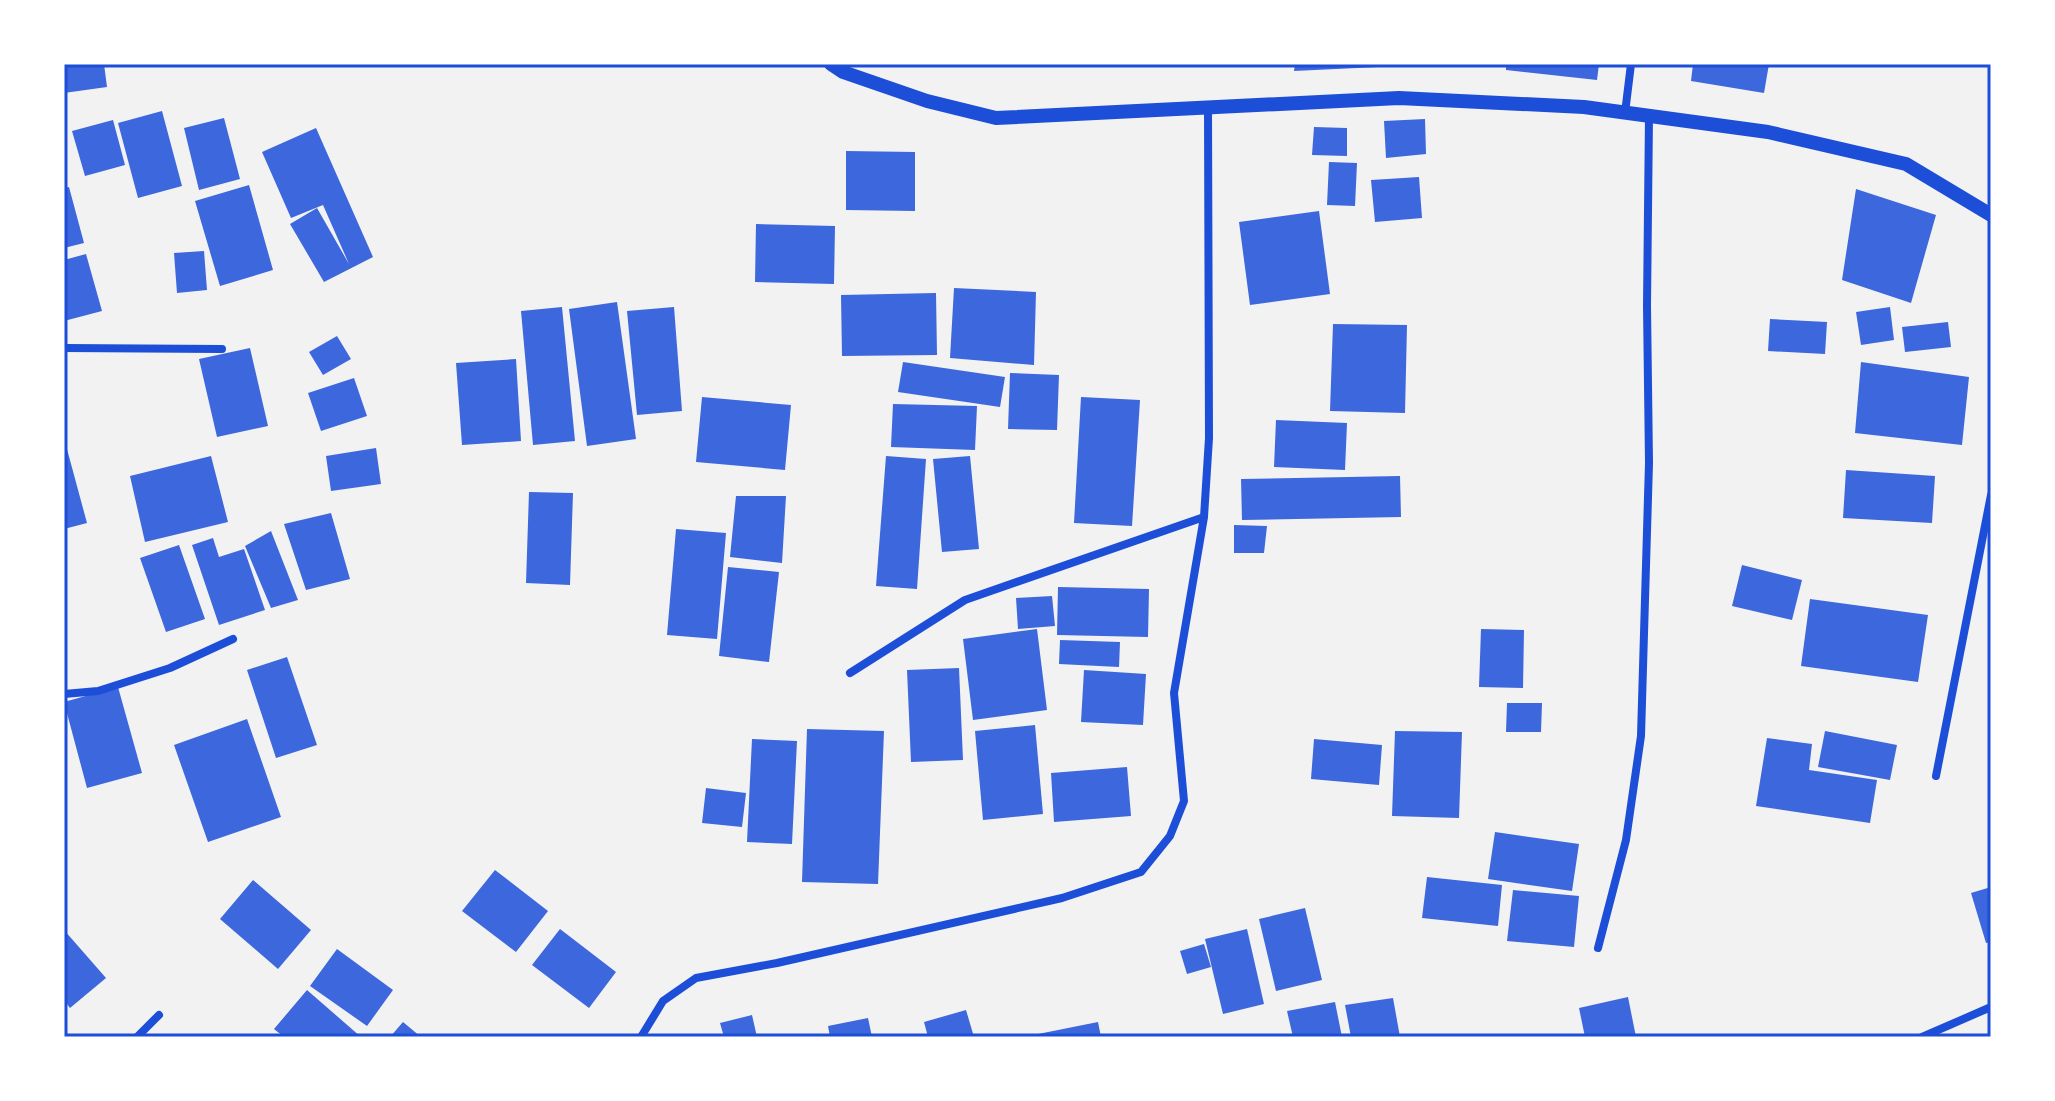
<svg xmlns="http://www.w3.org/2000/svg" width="2055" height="1101" viewBox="0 0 2055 1101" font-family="Ubuntu,sans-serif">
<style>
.building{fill:#3d67dc}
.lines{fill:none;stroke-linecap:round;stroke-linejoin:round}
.minor{stroke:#1d4ed8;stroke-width:8}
.tertiary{stroke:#1d4ed8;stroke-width:14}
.neatline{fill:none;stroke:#1d4ed8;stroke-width:3}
</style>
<rect width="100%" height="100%" fill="#f2f2f2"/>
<path class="building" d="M64,64h40l3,23 -43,6z
M1295,64h104v2l-105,5z
M1506,64h93l-2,16 -91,-10z
M1693,64h76l-5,29 -73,-12z
M162,111l20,75 -44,12 -20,-75z
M224,118l16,61 -41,11 -15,-62z
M1425,119l1,35 -40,4 -2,-37z
M113,120l12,45 -40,11 -13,-45z
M1314,127l33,1v28l-35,-1z
M316,128l57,129 -49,25 -34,-58 27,-16 32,56 -26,-59 -32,13 -29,-66z
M846,151l69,1v59l-69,-1z
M1329,162l28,1 -2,43 -28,-1z
M1419,177l3,41 -47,4 -4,-42z
M249,185l24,85 -53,16 -25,-85z
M69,187l15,56 -20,5v-60z
M1856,189l80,26 -25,88 -69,-23z
M1319,211l11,83 -80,11 -11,-83z
M756,224l79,2 -1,58 -79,-2z
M204,251l3,39 -30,3 -3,-40z
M86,254l16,57 -38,10v-61z
M954,288l82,4 -2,73 -84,-7z
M936,293l1,62 -95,1 -1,-61z
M617,302l19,137 -49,7 -18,-137z
M562,307l13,134 -42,4 -12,-134z
M674,307l8,104 -45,4 -10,-104z
M1890,307l4,33 -33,5 -5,-33z
M1770,319l57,3 -2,32 -57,-3z
M1948,322l3,25 -46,5 -3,-25z
M1333,324l74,1 -2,88 -75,-2z
M337,336l14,23 -28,16 -14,-23z
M250,348l18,78 -51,11 -18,-78z
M516,359l5,82 -59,4 -6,-82z
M903,362l102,15 -5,30 -102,-15z
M1861,362l108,15 -7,68 -107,-12z
M1010,373l49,2 -2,55 -49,-1z
M354,378l13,38 -46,15 -13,-38z
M702,397l89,8 -6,65 -89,-8z
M1081,397l59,3 -8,126 -58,-3z
M893,404l84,2 -2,44 -84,-3z
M1276,420l71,3 -2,47 -71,-3z
M64,438l23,85 -23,6z
M376,448l5,36 -50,7 -5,-35z
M211,456l17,66 -83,20 -15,-66z
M886,456l40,3 -9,130 -41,-3z
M970,456l9,93 -37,3 -9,-93z
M1846,470l89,6 -3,47 -89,-5z
M1400,476l1,41 -159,3 -1,-41z
M529,492l44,1 -3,92 -44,-2z
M736,496h50l-4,67 -52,-6z
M331,513l19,66 -44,11 -22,-66z
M1234,525l33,1 -3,27h-30z
M676,529l50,4 -9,106 -50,-4z
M271,531l27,69 -27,8 -26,-62z
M213,538l6,19 25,-8 21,61 -46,15 -27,-80z
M179,545l26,74 -39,13 -26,-74z
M1742,565l60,15 -10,40 -60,-14z
M728,567l51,5 -10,90 -50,-6z
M1058,587l91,2 -1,48 -91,-2z
M1052,596l3,30 -37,3 -2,-31z
M1810,599l118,16 -10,67 -117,-16z
M1037,629l10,81 -74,10 -10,-81z
M1481,629l43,1 -1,58 -44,-1z
M1060,640l60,2 -1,25 -60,-3z
M287,657l30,88 -41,13 -29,-88z
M959,668l4,92 -52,2 -4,-92z
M1084,670l62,4 -3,51 -62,-3z
M118,687l24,86 -55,15 -23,-86z
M1507,703h35l-1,29h-35z
M247,719l34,98 -73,25 -34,-97z
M1035,725l8,89 -60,6 -8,-89z
M807,729l77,2 -6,153 -76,-2z
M1395,731l67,1 -3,86 -67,-2z
M1825,731l72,14 -7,35 -72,-13z
M1767,738l45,6 -3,26 68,10 -7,43 -114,-17z
M752,739l45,2 -5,103 -45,-2z
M1314,739l68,6 -3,40 -68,-6z
M1127,767l4,49 -77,6 -3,-49z
M706,788l40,5 -4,34 -40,-4z
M1495,832l84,12 -7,47 -84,-12z
M495,870l53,41 -32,41 -54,-41z
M1427,877l75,8 -4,41 -76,-8z
M253,880l58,50 -33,39 -58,-50z
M1991,887v55l-5,1 -15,-50z
M1513,890l66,6 -5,51 -67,-6z
M1305,908l17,72 -46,11 -17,-72z
M560,929l56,43 -27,36 -57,-43z
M1247,929l17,75 -41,10 -18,-75z
M64,930l42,48 -36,30 -6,-8z
M1204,944l7,23 -24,7 -7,-23z
M337,949l56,41 -26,36 -57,-40z
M307,990l54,47h-77l-10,-8z
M1628,997l8,40h-51l-6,-29z
M1393,998l7,39h-49l-6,-32z
M1335,1002l7,35h-49l-6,-26z
M966,1010l8,27h-46l-4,-15z
M752,1015l5,22h-33l-4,-14z
M868,1018l4,19h-42l-2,-11z
M403,1022l18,15h-31z
M1098,1022l3,15h-73v-1z"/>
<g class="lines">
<path class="minor" d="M1625,113l6,-49
M64,348l158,1
M850,673l115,-73 239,-83
M64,694l34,-3 72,-23 63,-29
M1936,776l55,-281
M1598,948l28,-108 15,-104 8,-273 -2,-157 2,-190
M137,1037l22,-22
M641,1037l22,-36 33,-23 81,-15 285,-65 79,-26 29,-36 14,-35 -10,-108 30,-176 5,-79 -1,-330
M1922,1037l69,-30"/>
<path class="tertiary" d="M831,64l12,8 84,29 69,17 403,-20 185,9 184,25 138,32 85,51"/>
</g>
<rect width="2055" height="1101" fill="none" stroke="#ffffff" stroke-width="132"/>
<rect x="66" y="66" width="1923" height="969" class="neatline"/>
</svg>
